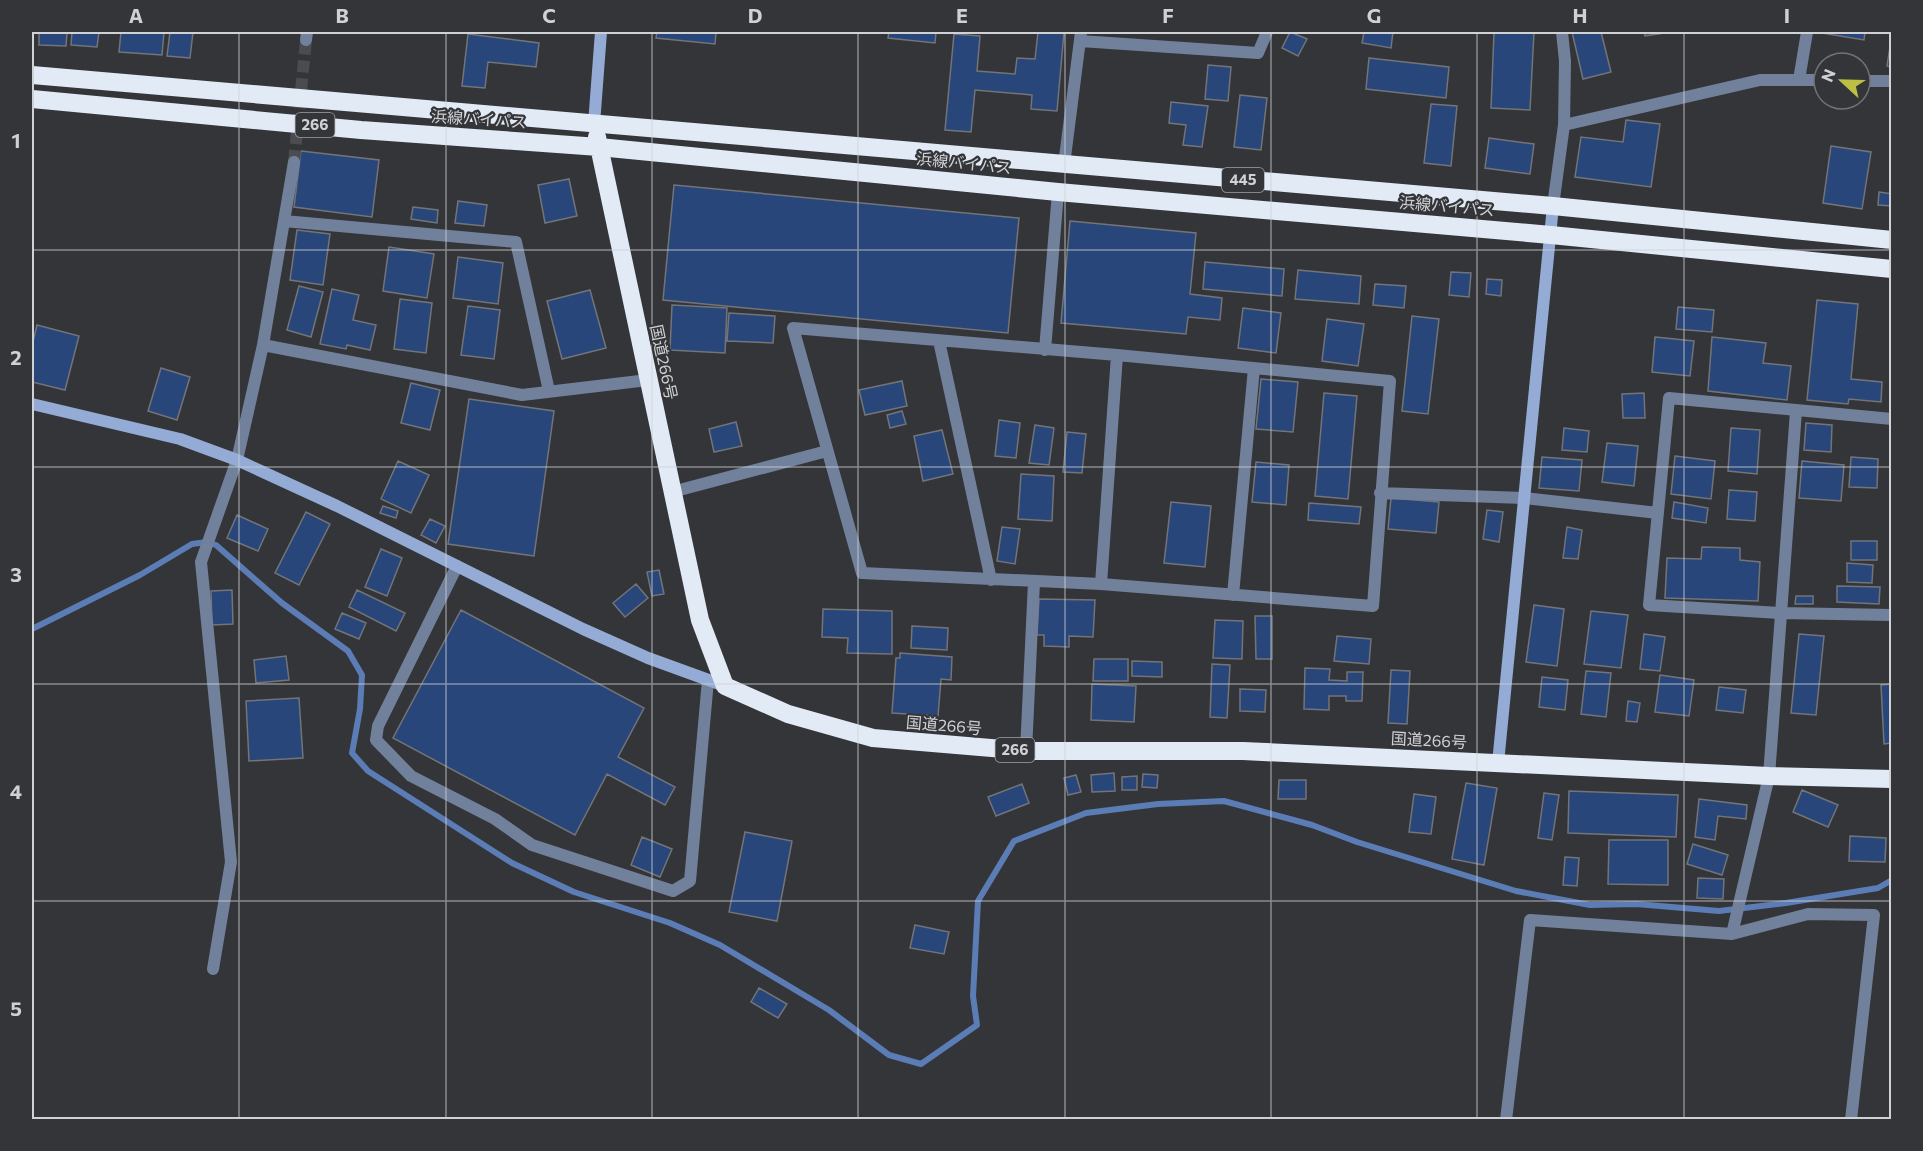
<svg xmlns="http://www.w3.org/2000/svg" width="1923" height="1151" viewBox="0 0 1923 1151" font-family="Commissioner,'Noto Sans JP',sans-serif">
<style>
.lines{fill:none;stroke-linecap:round;stroke-linejoin:round}
.stream{stroke:#5b7cb5;stroke-width:6}
.building{fill:#28467a;stroke:#727478;stroke-width:1.5}
.street-tunnel{stroke:#4b4c50;stroke-width:12;stroke-dasharray:12 6;stroke-linecap:butt}
.street{stroke:#72819b;stroke-width:12}
.secondary{stroke:#94acd5;stroke-width:12}
.highway{stroke:#e2eaf6;stroke-width:18}
.grid{fill:none;stroke:#d0d1d4;stroke-width:1.5;stroke-opacity:0.55}
.labels{text-anchor:middle;stroke-width:4.5;stroke-linejoin:round;paint-order:stroke}
.shield{fill:#333539;stroke:#a1a2a6;stroke-width:1.5}
.shield-label{font-size:15px;font-weight:bold;fill:#d0d1d4}
.street-label{font-size:16px;fill:#d0d1d4;stroke:#333539}
.neatline{fill:none;stroke:#d0d1d4;stroke-width:2}
.grid-label{font-size:20px;text-anchor:middle;font-weight:bold;fill:#d0d1d4}
</style>
<rect width="100%" height="100%" fill="#333539"/>
<g class="lines">
<path class="stream" d="M32,629l108,-54 52,-31 15,-2 9,3 66,58 66,48 14,24 -2,34 -8,44 16,18 144,92 62,29 96,31 50,22 109,65 60,45 32,9 56,-39 -4,-29 5,-95 36,-60 72,-28 72,-9 66,-3 88,24 45,17 159,49 74,14 46,-1 83,7 67,-8 92,-15 14,-8"/>
</g>
<path class="building" d="M39,32h28l-1,14 -27,-1z
M72,32h27l-2,15 -26,-2z
M121,32h43l-2,23 -43,-3z
M170,32h23l-3,26 -23,-2z
M657,32h59l-1,12 -59,-6z
M889,32h47l-1,11 -47,-5z
M1038,32h26l-7,79 -26,-2 1,-14 -57,-5 -4,42 -26,-2 9,-96 26,2 -3,35 38,3 2,-16 18,1z
M1290,32l17,7 -9,17 -16,-8z
M1364,32h29l-2,16 -29,-5z
M1494,32h40l-4,78 -39,-2z
M1572,32h29l10,40 -28,7z
M1644,32h20v1l-19,3z
M1816,32h49l-1,8z
M468,34l71,9 -3,24 -48,-5 -3,26 -23,-2z
M1890,47h2v20l-5,-1z
M1369,58l80,9 -3,31 -80,-9z
M1208,65l23,2 -3,34 -23,-2z
M1240,95l27,3 -6,52 -27,-3z
M1171,102l37,4 -6,41 -19,-2 3,-20 -17,-2z
M1431,104l26,2 -6,60 -27,-3z
M1626,120l34,4 -9,63 -76,-10 6,-40 42,5z
M1489,138l45,6 -4,30 -45,-6z
M1831,146l40,6 -9,57 -39,-6z
M301,151l78,9 -7,57 -78,-10z
M569,179l8,37 -32,7 -7,-38z
M674,185l345,33 -11,115 -345,-33z
M1879,192l13,2v12l-14,-1z
M458,201l29,4 -3,21 -29,-3z
M413,207l25,3 -1,13 -26,-4z
M1070,221l126,12 -6,61 32,4 -2,22 -32,-3 -2,17 -125,-11z
M297,230l33,4 -7,51 -33,-5z
M389,247l45,7 -7,44 -44,-7z
M458,257l45,6 -5,41 -45,-6z
M1205,262l79,7 -2,27 -79,-7z
M1298,270l63,6 -2,28 -64,-5z
M1451,272l20,1 -2,24 -20,-2z
M1487,279l15,1 -1,16 -15,-2z
M1375,284l31,2 -2,22 -31,-3z
M299,286l24,6 -12,45 -24,-7z
M332,289l27,6 -6,25 23,5 -6,25 -23,-5 -1,4 -26,-5z
M590,290l16,58 -44,11 -15,-58z
M400,299l32,4 -6,50 -32,-4z
M1817,300l41,4 -7,75 31,3 -1,20 -32,-3 -1,5 -41,-4z
M672,305l55,3 -2,45 -55,-3z
M468,306l32,4 -6,49 -33,-4z
M1678,307l36,3 -2,22 -36,-3z
M1243,308l38,5 -5,40 -38,-5z
M729,313l46,3 -2,27 -46,-2z
M1412,316l27,3 -11,95 -26,-3z
M1327,319l37,5 -6,42 -36,-5z
M37,325l42,11 -14,54 -33,-8v-36z
M1655,337l39,4 -4,35 -38,-4z
M1712,337l54,6 -3,20 28,3 -4,34 -79,-9z
M161,368l29,9 -13,43 -29,-9z
M1261,379l37,3 -5,50 -37,-3z
M902,381l5,25 -42,9 -6,-25z
M411,383l29,7 -10,40 -29,-7z
M1324,393l33,3 -9,103 -33,-3z
M1644,393l1,25h-22l-1,-24z
M469,399l85,12 -20,145 -86,-12z
M902,411l4,13 -16,4 -3,-13z
M999,420l21,3 -4,35 -21,-2z
M736,422l6,24 -28,6 -5,-23z
M1806,423l26,2 -1,27 -27,-2z
M1035,425l19,3 -5,37 -20,-2z
M1564,428l25,3 -2,21 -25,-2z
M1731,428l29,2 -3,44 -29,-3z
M942,430l11,44 -30,7 -9,-45z
M1067,432l19,2 -4,39 -19,-1z
M1607,443l31,3 -4,40 -32,-4z
M1675,456l40,5 -4,38 -40,-5z
M1542,457l40,3 -3,31 -40,-3z
M1851,457l27,2 -1,29 -28,-1z
M398,461l31,14 -18,38 -30,-14z
M1802,461l42,4 -3,36 -42,-3z
M1256,462l33,3 -3,40 -34,-3z
M1021,474l33,2 -2,45 -34,-2z
M1729,490l28,2 -2,29 -28,-2z
M1391,498l48,4 -3,31 -48,-4z
M1171,502l40,4 -6,61 -41,-4z
M1674,502l34,6 -2,15 -34,-5z
M1309,503l52,4 -2,17 -51,-4z
M383,506l15,5 -2,7 -16,-5z
M1487,510l16,2 -4,30 -16,-3z
M306,512l24,12 -31,61 -24,-12z
M237,515l31,14 -10,22 -31,-13z
M430,519l15,7 -9,17 -15,-8z
M1002,527l18,2 -5,35 -18,-3z
M1567,527l15,3 -4,29 -15,-1z
M1851,541h26v19h-26z
M1702,547l38,1v12l20,2 -2,39 -93,-3 2,-40 34,1z
M381,549l21,9 -15,38 -22,-9z
M1847,563l26,2 -1,18 -25,-1z
M659,570l5,24 -12,2 -5,-24z
M636,584l12,14 -23,19 -12,-14z
M1837,586l43,1 -1,17 -42,-2z
M232,590l1,34 -21,1 -1,-34z
M357,590l48,23 -9,18 -47,-24z
M1796,596h17v8h-18z
M1039,599l56,1 -2,37 -24,-1v11l-25,-1v-11h-7z
M1534,605l30,4 -7,57 -31,-4z
M823,609l69,2v43l-45,-1 1,-15 -26,-1z
M461,610l183,98 -26,49 57,30 -10,18 -58,-31 -32,61 -182,-97z
M1591,611l37,4 -7,53 -37,-4z
M342,613l24,10 -7,16 -24,-10z
M1255,616h17v43h-16z
M1215,620l28,1 -1,38 -29,-1z
M912,626l36,2 -1,22 -36,-2z
M1644,634l21,3 -5,34 -20,-2z
M1799,634l25,2 -8,79 -25,-2z
M1337,636l34,3 -2,25 -35,-3z
M900,653l52,4 -1,23 -10,-1 -3,37 -46,-3 4,-55h4z
M286,656l3,24 -33,3 -2,-23z
M1094,659h34v22h-35z
M1132,661l30,1v15l-30,-1z
M1212,664l18,1 -3,53 -17,-1z
M1305,668l25,1 -1,11 18,1v-9h16l-1,29h-16v-5h-17v14l-25,-1z
M1391,670l19,1 -3,53 -19,-1z
M1586,671l25,2 -5,44 -25,-3z
M1660,675l34,5 -5,36 -34,-4z
M1542,677l26,3 -3,30 -26,-3z
M1092,684l44,2 -2,36 -43,-2z
M1892,684v59l-8,1 -3,-59z
M1719,687l27,3 -3,23 -27,-3z
M1240,689l26,1 -1,22 -25,-1z
M299,698l4,60 -54,3 -3,-60z
M1628,701l12,2 -3,19 -11,-1z
M1114,773l1,18 -23,1 -1,-17z
M1143,774l15,1 -1,13 -15,-1z
M1076,775l5,17 -13,3 -4,-17z
M1137,776v14h-15v-13z
M1279,780h27v19h-28z
M1466,783l31,5 -13,77 -32,-6z
M1022,784l7,19 -33,13 -8,-19z
M1802,790l36,15 -10,22 -35,-15z
M1569,791l109,4 -2,42 -108,-4z
M1544,793l15,2 -7,45 -14,-2z
M1414,794l22,3 -5,37 -22,-2z
M1699,799l48,6 -1,14 -28,-3 -3,24 -20,-3z
M745,832l47,9 -15,80 -48,-9z
M1850,836l36,2 -1,24 -36,-1z
M642,837l30,12 -12,28 -29,-12z
M1609,840h59v45l-60,-1z
M1693,844l35,11 -6,20 -35,-11z
M1565,857l14,1 -2,28 -14,-1z
M1698,878l26,1 -1,20 -26,-1z
M915,925l34,7 -5,22 -34,-6z
M759,988l28,16 -9,14 -27,-16z"/>
<g class="lines">
<path class="street-tunnel" d="M294,162l12,-122"/>
<path class="street" d="M306,40l1,-8
M1080,41l178,12 9,-21
M1799,80l8,-48
M1860,81h32
M1564,125l196,-45h64
M1064,165l17,-133
M1553,206l11,-81 1,-64 -3,-29
M284,221l232,21 33,149
M793,328l324,27 273,26 -17,225 -272,-22 -239,-11z
M939,341l52,239
M263,345l259,50 126,-15
M1045,350l13,-158
M1892,419l-223,-21 -20,207 131,8 112,2
M672,492l155,-41
M1380,493l144,5 134,15
M457,566l-79,160 -2,14 35,36 84,43 37,26 141,46 17,-10 18,-201
M1101,584l16,-229
M1233,595l21,-227
M1026,751l8,-169
M1732,934l37,-158 27,-365
M213,969l18,-107 -30,-300 36,-102 26,-115 31,-183
M1506,1120l24,-200 202,14 76,-20 66,1 -23,205"/>
<path class="secondary" d="M594,124l7,-92
M32,404l148,35 57,21 100,46 246,123 65,29 77,28
M1498,763l55,-557"/>
<path class="highway" d="M32,75l1521,131 339,34
M32,99l329,31 238,17 459,45 493,43 341,34
M597,137l103,483 25,66 63,28 85,24 153,13h217l526,25 123,3"/>
</g>
<path class="grid" d="M239,32v1088M446,32v1088M652,32v1088M858,32v1088M1065,32v1088M1271,32v1088M1477,32v1088M1684,32v1088M32,250h1860M32,467h1860M32,684h1860M32,901h1860"/>
<g class="labels">
<g class="shield">
<rect x="295.5" y="113" width="39" height="24" rx="4.5"/>
<rect x="1222" y="168" width="42" height="24" rx="4.5"/>
<rect x="995.5" y="738" width="39" height="24" rx="4.5"/>
</g>
<g class="shield-label">
<text x="315" y="130">266</text>
<text x="1243" y="185">445</text>
<text x="1015" y="755">266</text>
</g>
<g class="street-label">
<text transform="translate(479 119) rotate(4)" y="6">浜線バイパス</text>
<text transform="translate(964 163) rotate(6)" y="6">浜線バイパス</text>
<text transform="translate(1447 206) rotate(5)" y="6">浜線バイパス</text>
<text transform="translate(664 362) rotate(78)" y="6">国道266号</text>
<text transform="translate(944 725) rotate(5)" y="6">国道266号</text>
<text transform="translate(1429 740) rotate(3)" y="6">国道266号</text>
</g>
</g>
<rect width="1923" height="1151" fill="none" stroke="#333539" stroke-width="66"/>
<g transform="translate(1842 81) rotate(292)"><circle r="28" fill="#333539" stroke="#727377" stroke-width="1.5"/>
<path d="M0-4.5L10 22L0 15L-10 22Z" fill="#bcbf44"/>
<text y="-9" font-size="16" font-weight="bold" text-anchor="middle" fill="#d0d1d4">N</text>
</g>
<rect x="33" y="33" width="1857" height="1085" class="neatline"/>
<g class="grid-label">
<text x="136" y="23">A</text>
<text x="342" y="23">B</text>
<text x="549" y="23">C</text>
<text x="755" y="23">D</text>
<text x="962" y="23">E</text>
<text x="1168" y="23">F</text>
<text x="1374" y="23">G</text>
<text x="1580" y="23">H</text>
<text x="1787" y="23">I</text>
<text x="16" y="148">1</text>
<text x="16" y="365">2</text>
<text x="16" y="582">3</text>
<text x="16" y="799">4</text>
<text x="16" y="1016">5</text>
</g>
</svg>
